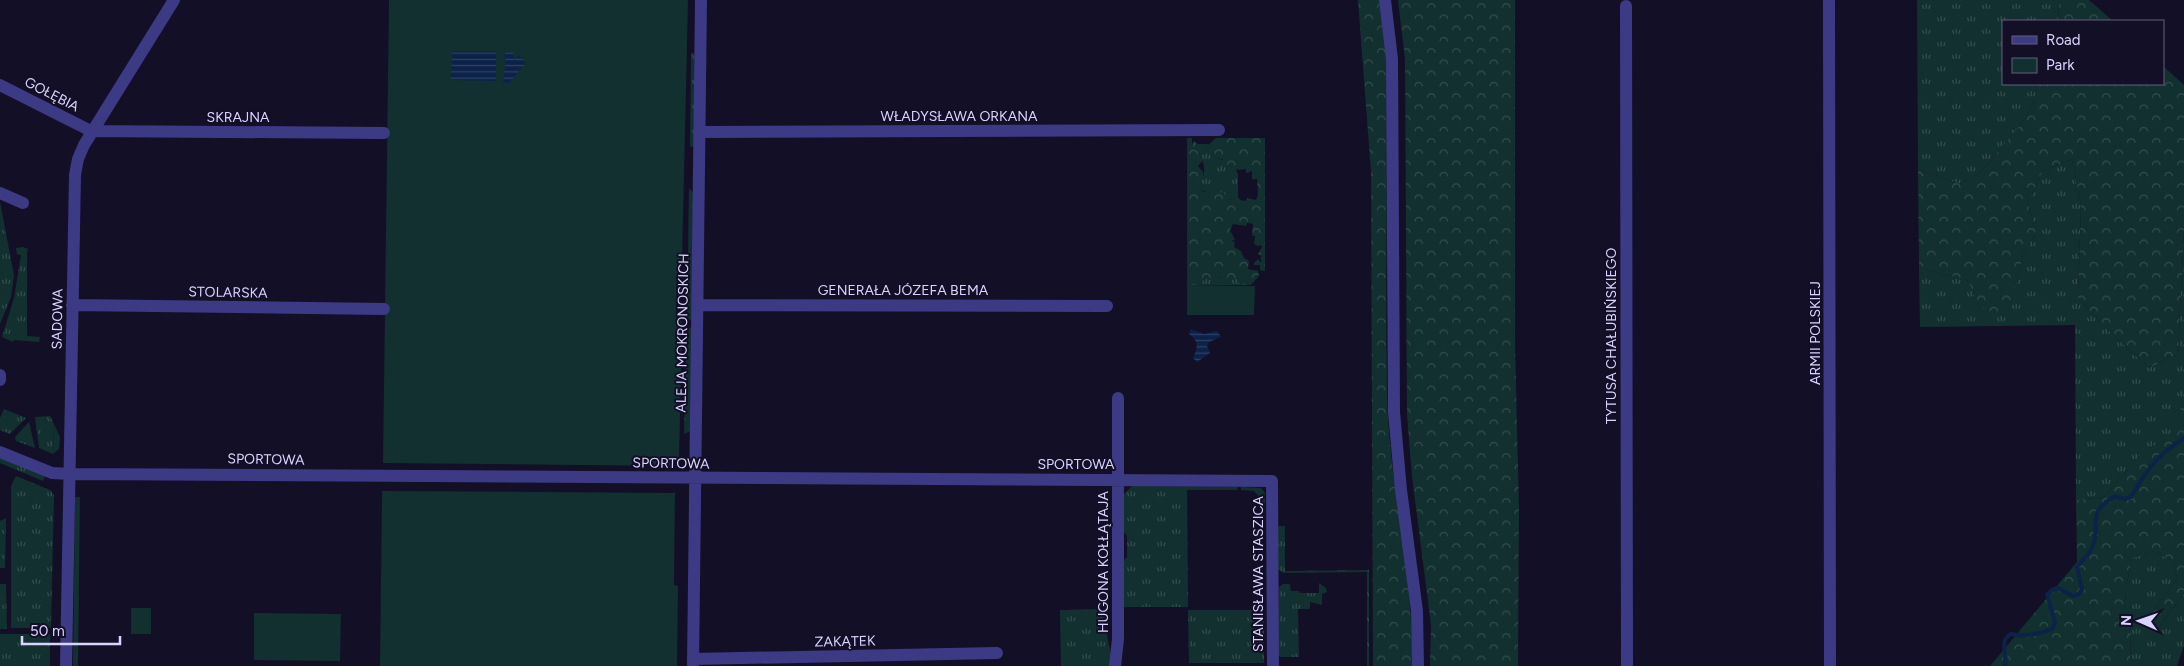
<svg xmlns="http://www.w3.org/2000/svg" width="2184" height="666" viewBox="0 0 2184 666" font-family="Figtree,sans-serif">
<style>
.grass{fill:url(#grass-tufts)}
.forest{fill:url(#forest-crowns)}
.green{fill:#12302f}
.water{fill:url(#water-rules)}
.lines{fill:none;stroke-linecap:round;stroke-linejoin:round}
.stream{stroke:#0c2248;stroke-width:4}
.minor{stroke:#3d3a85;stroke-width:12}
.labels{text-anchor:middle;stroke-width:4;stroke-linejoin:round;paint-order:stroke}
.street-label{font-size:14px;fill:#d9d4ff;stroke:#130f26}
</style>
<defs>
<pattern id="grass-tufts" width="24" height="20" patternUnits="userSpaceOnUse" patternTransform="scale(1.25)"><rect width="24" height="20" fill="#12302f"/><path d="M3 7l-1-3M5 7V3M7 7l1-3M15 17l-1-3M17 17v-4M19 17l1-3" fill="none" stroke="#344d4e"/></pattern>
<pattern id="forest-crowns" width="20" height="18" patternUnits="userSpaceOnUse" patternTransform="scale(1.25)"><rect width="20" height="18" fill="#12302f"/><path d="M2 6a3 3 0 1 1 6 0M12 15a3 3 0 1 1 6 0" fill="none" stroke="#344d4e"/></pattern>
<pattern id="water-rules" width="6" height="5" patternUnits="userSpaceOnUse" patternTransform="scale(1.25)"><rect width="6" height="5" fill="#0c2248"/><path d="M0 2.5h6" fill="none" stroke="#2f4163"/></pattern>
</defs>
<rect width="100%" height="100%" fill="#130f26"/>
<path class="grass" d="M1917,0h142l-1,21h-55v63h34l-1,12 -10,22 -45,54 -21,12 -42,-15z
M691,53h3v93l-4,1z
M1194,141l4,3h11l-2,2 9,12 18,6 4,10v23l-8,3 -29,-10 -1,-9c8,-9 3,-20 -2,-30l-6,-1 -1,-5z
M2072,159l9,47 -3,92 27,29 44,41 29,-14 6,-123v169l-8,22 4,10 -36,19 -40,46 -28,3 -1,-175 -155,2 -1,-59 48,12 13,27 33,-11 10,-40 13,-24 -8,-29 14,-31z
M689,188l4,5 -1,127 -5,-1z
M0,202l14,73 -3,22 -11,27z
M23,247l5,2 -1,4v83l13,1 -1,5 -25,-2 -1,2 -11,-5 12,-39 7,-43 -4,-1 -1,-6z
M1224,277l12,1 5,7h-41l4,-7z
M687,327l5,1 -2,103 -6,3z
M4,409l22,9 -16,16 -10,-4v-12z
M50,416l4,8 -1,30 -14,-6 -4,-31z
M29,422l6,26 -19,-7 -1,-4z
M0,457l45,19 -2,5 -43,-18z
M16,476l34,14 4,5 -3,133h-40v-142z
M1132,486l106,1 -1,3h-50l1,117h-64l-1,-46 4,-4v-21l-3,-4 -1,-37z
M1241,487l20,1 4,5v14l-1,1 -1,-7 -9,-10 -13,-1z
M6,518l-1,50h-5v-47z
M1279,526h6v45l84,-1v96h-2v-94l-84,1 -6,-5 -1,-40z
M2153,551l21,11 3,17 -32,43 11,10 28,-39v52l-7,21h-47l1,-36 -6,-24 1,-19 6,-29z
M1319,583l7,5 1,4 -5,2v11l-12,-3v7h-12l1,48h-19l-2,-2 1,-68 4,-3h7l1,7h8l1,2h19z
M0,584h6l1,45h-7z
M1102,609l9,46 -1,11h-49l-1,-56z
M1188,610h76v53h-75z
M0,634h50v32h-50z"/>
<path class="forest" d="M1358,0h21l7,52c2,113 -1,226 1,338 1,92 27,184 25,276h-39l-2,-494z
M1398,0h117v345l4,163 -1,158h-88l1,-41 -19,-149 -5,-62 -2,-355z
M2059,0h30l24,21h-55z
M2163,66l21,19v146l-6,123 -29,14 -44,-41 -27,-29 3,-92 -9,-47 -30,13 -14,31 8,29 -13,24 -10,40 -13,19 -20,-8 -13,-27 -48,-12 -1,-99 42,15 21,-12 45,-54 10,-22 1,-12h126z
M1187,138h5v11l6,2 5,9 -5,6 5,6v6l-3,3 2,3 -1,6 3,2 10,-4 1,3 9,2 2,5 4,2 8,-3 2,3 6,1 1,-3 9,2 2,-5 -1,-16h-5v-8l-6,2v-4l-8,1 -4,-2 -1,-4 -7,1 -4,-2 1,-4 -3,1 -1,-2 -6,3 -3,-3 2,-2 -5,-10 9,-8h49v133l-5,-1v-5h-6v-2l4,-4 2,3 2,-1 -2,-3 2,-2 -4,-2 4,-7 -1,-2 -3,1 -4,-2 1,-8h-3l1,-12 -6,-1 -1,3 -13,-2 -3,6 5,10h-3l3,3 -1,4 7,4 3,7 5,3 -1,8 10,2 1,5 -8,9h-10l-5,-7 -6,2 -6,-3h-6l-2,5 -12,-4 -4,7h-13z
M2184,400v193l-29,40 -10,-11 32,-43 -3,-17 -21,-11 -21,7 -6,29 -1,19 6,24 -1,36h-140l87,-104 -1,-62 28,-3 40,-46 35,-19 -4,-8z"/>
<path class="green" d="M389,0h299l-6,262c-8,15 -5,37 -6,54l6,5 -3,140 -3,5 -293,-3z
M1187,285l68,1 -1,29h-67z
M54,424l6,13 -1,12 -6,5z
M382,491l295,2 -2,1 -1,91 4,1 -1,80h-297z
M75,497h5l-2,169h-5z
M131,608h20v26h-20z
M254,613l87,1 -1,47 -86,-1z"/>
<path class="water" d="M452,51h44v30l-45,-1z
M510,51l3,2 1,7 4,-5 5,4 2,5 -15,18 -3,2 -4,-3 3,-22 -2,-3 2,-4z
M1191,329l13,5 13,-3 4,6 -12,5 -2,4 3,7 -13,9 -4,-4c5,-11 6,-17 -4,-24z"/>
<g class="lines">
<path class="stream" d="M2005,666c3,-12 -7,-25 6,-32 12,3 31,0 42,-6l2,-6 -8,-27 5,-5 6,-2 15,8 6,-2 3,-5 -5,-22c4,-6 12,-12 15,-19 11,-25 -9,-33 23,-52l10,3 6,-2c18,-30 23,-39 53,-59"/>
<path class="minor" d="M1385,0l7,59 2,353 7,78 16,121 1,55
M1829,0l1,666
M1626,6l1,660
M0,85l91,46 293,2
M700,132l519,-2
M0,193l23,10
M72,305l312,4
M698,305l409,1
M0,375v5
M0,452l52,21 18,1 1202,7 1,185
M693,659l304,-6
M66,666l9,-491 3,-16 6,-14 90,-145
M693,666l8,-666
M1115,666l3,-27v-241"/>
</g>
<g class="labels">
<g class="street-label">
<text transform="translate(52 94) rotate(27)" y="5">GOŁĘBIA</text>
<text x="959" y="121">WŁADYSŁAWA ORKANA</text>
<text x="238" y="122">SKRAJNA</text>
<text x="903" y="295">GENERAŁA JÓZEFA BEMA</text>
<text transform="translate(228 292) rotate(1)" y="5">STOLARSKA</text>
<text transform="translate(57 319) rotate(-89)" y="5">SADOWA</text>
<text transform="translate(682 333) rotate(-89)" y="5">ALEJA MOKRONOSKICH</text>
<text transform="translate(1815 333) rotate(-90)" y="5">ARMII POLSKIEJ</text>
<text transform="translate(1611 336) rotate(-90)" y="5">TYTUSA CHAŁUBIŃSKIEGO</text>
<text transform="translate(266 459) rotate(1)" y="5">SPORTOWA</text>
<text transform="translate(671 463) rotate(1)" y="5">SPORTOWA</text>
<text x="1076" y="469">SPORTOWA</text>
<text transform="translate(1103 562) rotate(-90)" y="5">HUGONA KOŁŁĄTAJA</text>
<text transform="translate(1258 574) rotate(-90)" y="5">STANISŁAWA STASZICA</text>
<text transform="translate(845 641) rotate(-1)" y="5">ZAKĄTEK</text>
</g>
</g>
<rect x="2002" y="20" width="162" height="65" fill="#130f26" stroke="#625e7d"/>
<rect x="2012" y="36" width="25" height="8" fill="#3d3a85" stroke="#625e7d"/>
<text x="2046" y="45" font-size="15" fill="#d9d4ff">Road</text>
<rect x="2012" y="58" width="25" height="15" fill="#12302f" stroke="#625e7d"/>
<text x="2046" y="70" font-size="15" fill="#d9d4ff">Park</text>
<g transform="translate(2139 621) rotate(272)" stroke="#130f26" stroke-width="4" paint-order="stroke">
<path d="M0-4L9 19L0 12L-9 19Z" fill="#d9d4ff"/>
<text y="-8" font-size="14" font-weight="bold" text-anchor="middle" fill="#d9d4ff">N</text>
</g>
<path d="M22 636v8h98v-8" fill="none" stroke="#d9d4ff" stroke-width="2.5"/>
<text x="30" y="636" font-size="15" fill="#d9d4ff" stroke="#130f26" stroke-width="4" paint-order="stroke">50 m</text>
</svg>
